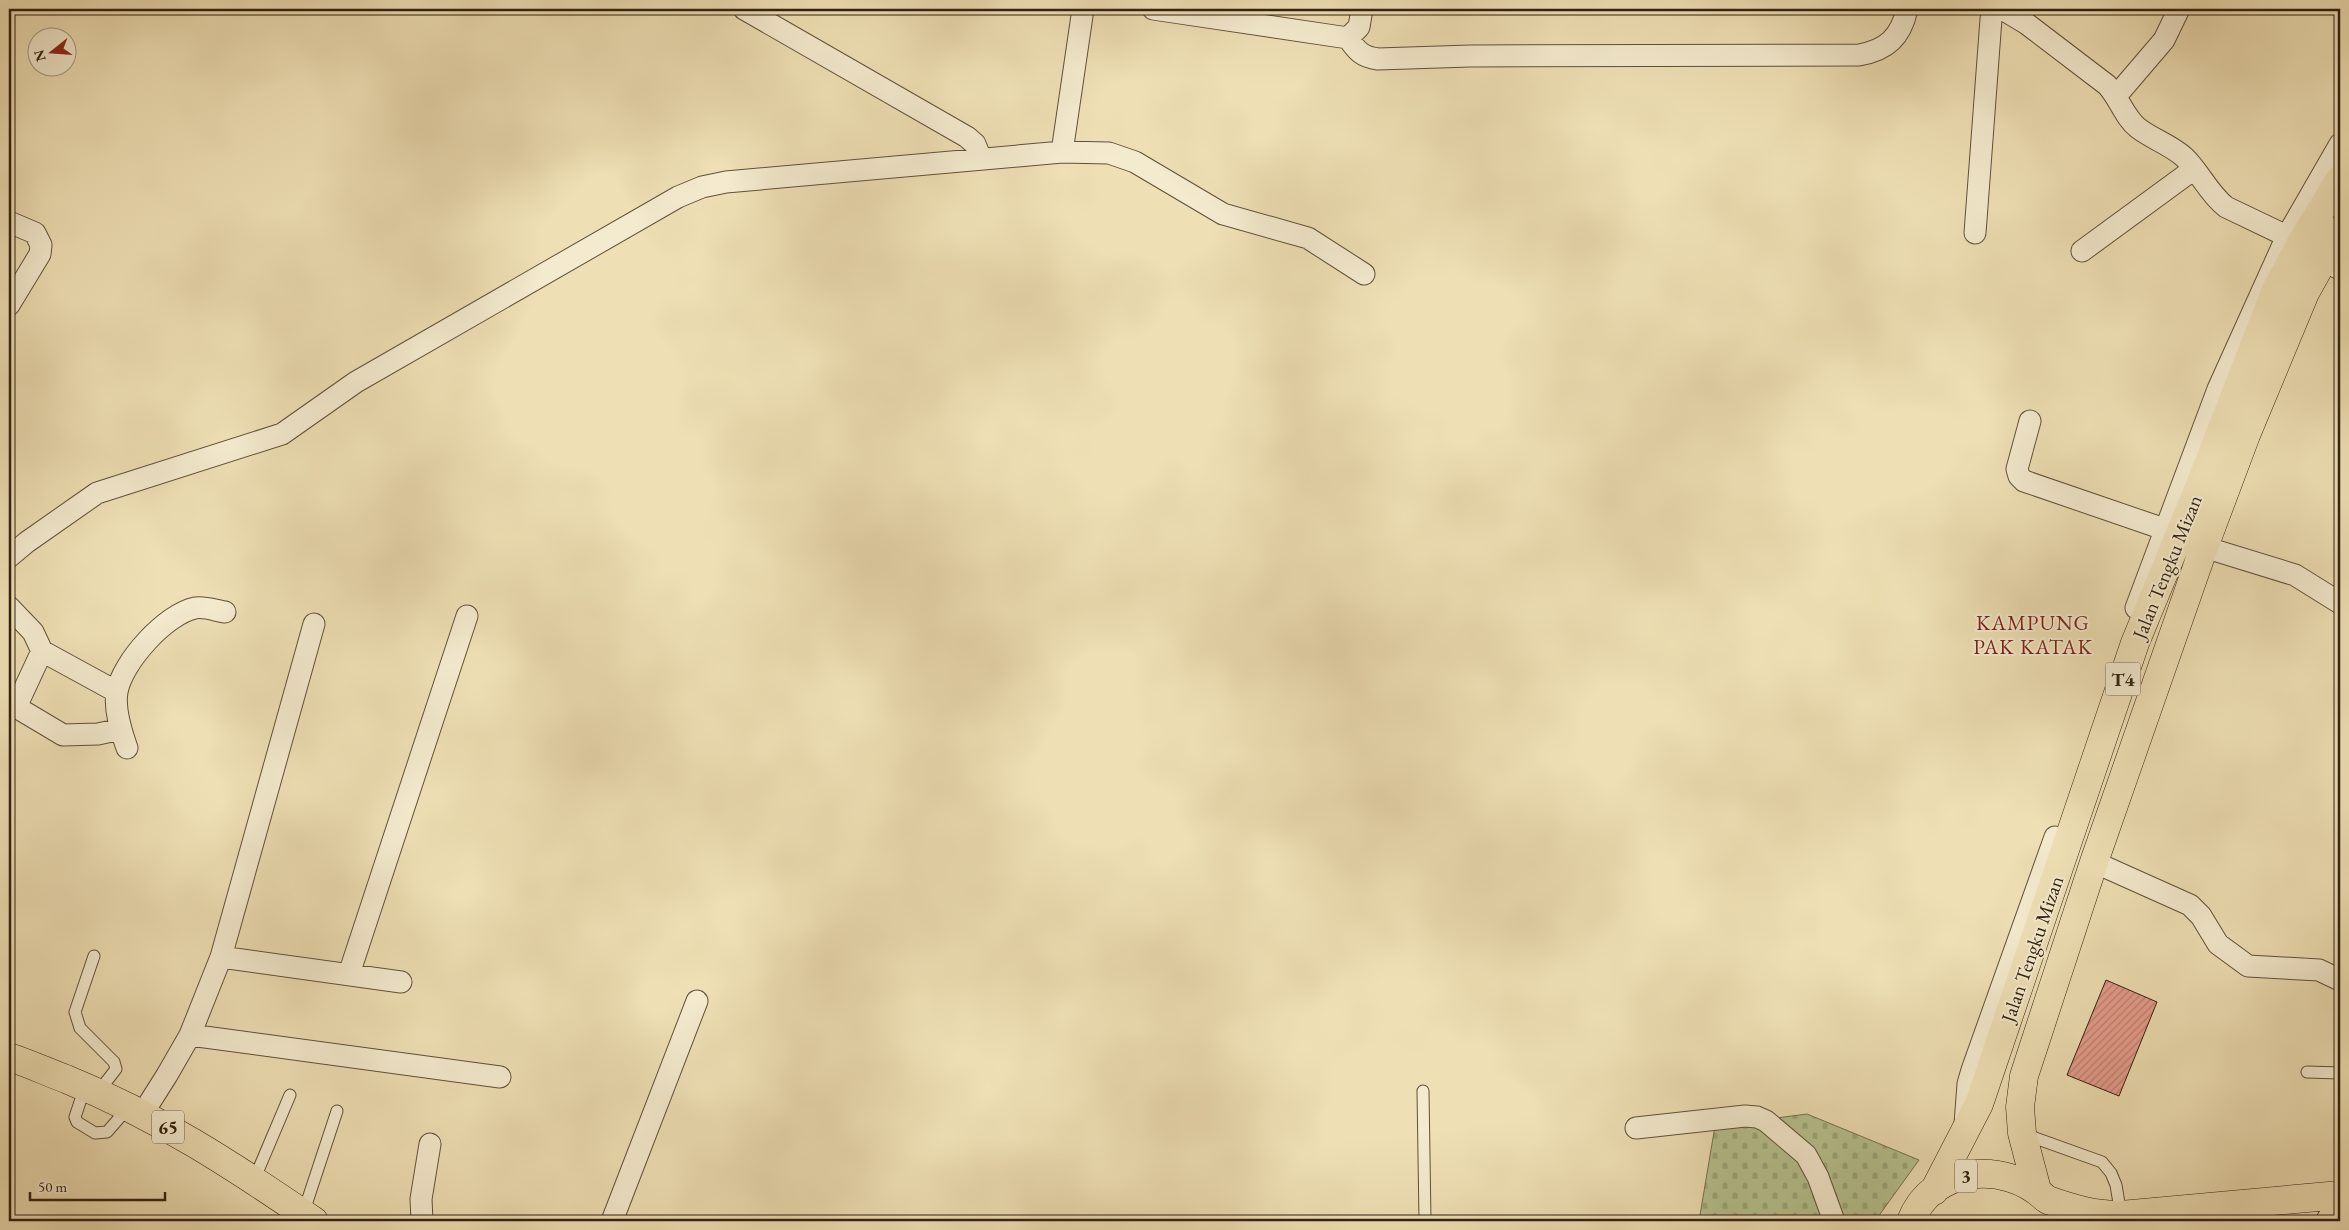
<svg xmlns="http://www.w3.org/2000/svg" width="2349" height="1230" viewBox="0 0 2349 1230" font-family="'EB Garamond',serif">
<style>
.cemetery{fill:url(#cemetery-stones);stroke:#747250}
.building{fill:url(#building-hatch);stroke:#312111}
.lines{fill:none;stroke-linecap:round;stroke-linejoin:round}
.lane-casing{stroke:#60503a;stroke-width:13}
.street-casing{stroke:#60503a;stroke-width:23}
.primary-casing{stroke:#312111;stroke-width:29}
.highway-casing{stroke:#312111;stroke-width:29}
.lane{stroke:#f4eace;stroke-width:11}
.street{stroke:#f4eace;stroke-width:21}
.primary{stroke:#eedfb4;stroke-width:28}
.highway{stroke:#eedfb4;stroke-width:28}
.labels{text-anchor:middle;stroke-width:4;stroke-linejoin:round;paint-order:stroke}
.shield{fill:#f4eace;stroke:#6c5d4a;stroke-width:1}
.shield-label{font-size:19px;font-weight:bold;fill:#312111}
.street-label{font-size:20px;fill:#312111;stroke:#f4eace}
.neighbourhood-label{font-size:21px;letter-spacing:1px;fill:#7a1f14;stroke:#f4eace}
</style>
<defs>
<pattern id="cemetery-stones" width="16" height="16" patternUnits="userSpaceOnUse" patternTransform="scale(1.25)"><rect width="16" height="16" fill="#b6c28f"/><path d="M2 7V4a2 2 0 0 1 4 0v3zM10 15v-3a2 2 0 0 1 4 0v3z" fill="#9da67a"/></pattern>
<pattern id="building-hatch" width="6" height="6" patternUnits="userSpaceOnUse" patternTransform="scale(1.25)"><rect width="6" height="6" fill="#e69e8d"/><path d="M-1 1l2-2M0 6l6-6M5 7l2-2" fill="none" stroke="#bb8072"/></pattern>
</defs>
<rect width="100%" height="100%" fill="#eedfb4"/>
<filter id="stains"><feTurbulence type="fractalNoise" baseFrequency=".004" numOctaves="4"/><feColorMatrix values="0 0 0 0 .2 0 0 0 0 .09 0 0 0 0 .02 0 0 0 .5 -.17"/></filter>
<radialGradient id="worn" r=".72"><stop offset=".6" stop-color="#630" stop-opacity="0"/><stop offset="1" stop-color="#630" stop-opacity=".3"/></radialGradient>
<path class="cemetery" d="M1807,1114l112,46 -44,61h-176l16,-95z"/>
<path class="building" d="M2106,980l51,22 -38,94 -52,-21z"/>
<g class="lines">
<defs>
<path id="lane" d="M94,956l-19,56 5,16 34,34 2,7 -17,22
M2307,1072l33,1
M85,1087l-10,30 2,5 18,11 12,-1 21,-24
M1423,1091l2,130
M2024,1134l78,28 9,11 5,12 5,30
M254,1180l36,-85
M303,1214l34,-103"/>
<path id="street" d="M744,9l223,128 8,7 6,15
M1153,9l195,29 11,-11 3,-18
M2002,9l25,15 80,61c12,13 18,33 31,43 14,11 33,17 46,29 16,15 24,36 42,50l73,35
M1348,38c9,13 14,19 30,21l92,-3 389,-1c28,-5 42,-18 48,-46
M2117,95l47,-55 15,-31
M1062,152l21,-143
M9,222l26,11 6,12 -1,9 -31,51
M1975,233l16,-214 3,-10
M2082,251l112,-82
M2322,260l18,9
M2030,421l-13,48 2,7 5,5 140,48
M2204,547l91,28 45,28
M9,557l18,-15 70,-49 185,-59 74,-52 322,-185 24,-10 24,-5 336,-30 47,1 26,9 88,52 85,24 56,36
M9,607l24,25 9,19
M2136,608l82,-219 69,-153 53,-92
M9,706l7,1 26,-56 75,41
M16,707l47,28 35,-1 23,-5
M127,748c-6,-17 -13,-39 -10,-56 5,-30 49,-78 78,-84 9,-2 22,3 30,4
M2094,862l96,43 11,11 17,28 30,22 71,4 21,10
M221,957l180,25
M349,974l118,-358
M190,1035l310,42
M143,1113l24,-38 23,-40 31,-78 93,-333
M1965,1124l3,-40 4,-14 83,-233
M1636,1128l109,-12 12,1 9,4 40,34 12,22 16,44
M422,1221l-1,-22 9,-55
M612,1221l85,-220"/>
<path id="primary" d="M9,1057c19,6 38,15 57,22 93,38 166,86 248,142"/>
<path id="highway" d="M2037,1190l-15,-57 -2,-26 4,-31 70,-214 110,-315 42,-112 59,-142 35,-63
M1934,1191l45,-87 156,-461 63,-153 78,-200 25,-47 39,-64
M2048,1200c25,9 47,15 73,15l219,-20
M1911,1221c21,-55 94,-61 134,-23
M2330,1221l10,-1"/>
</defs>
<use href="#lane" class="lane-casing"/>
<use href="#street" class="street-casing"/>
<use href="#primary" class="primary-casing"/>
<use href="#highway" class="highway-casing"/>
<use href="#lane" class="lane"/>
<use href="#street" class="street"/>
<use href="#primary" class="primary"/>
<use href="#highway" class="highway"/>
</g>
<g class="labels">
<g class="shield">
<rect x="2105.5" y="662.5" width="35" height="33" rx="4"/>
<rect x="152" y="1110.5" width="32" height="33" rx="4"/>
<rect x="1955" y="1159.5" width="22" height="33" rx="4"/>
</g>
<g class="shield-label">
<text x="2123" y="686">T4</text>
<text x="168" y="1134">65</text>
<text x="1966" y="1183">3</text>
</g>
<g class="street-label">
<text transform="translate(2167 567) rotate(-68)" y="7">Jalan Tengku Mizan</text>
<text transform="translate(2032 949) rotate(-71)" y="7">Jalan Tengku Mizan</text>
</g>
<g class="neighbourhood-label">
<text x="2033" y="630">KAMPUNG<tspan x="2033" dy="24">PAK KATAK</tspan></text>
</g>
</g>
<rect width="2349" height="1230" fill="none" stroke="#eedfb4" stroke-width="30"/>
<rect x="10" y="10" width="2329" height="1210" fill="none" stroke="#312111" stroke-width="2.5"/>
<rect x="15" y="15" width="2319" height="1200" fill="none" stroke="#312111"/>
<g transform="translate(52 52) rotate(253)"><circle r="24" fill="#f4eace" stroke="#a69a82"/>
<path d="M0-4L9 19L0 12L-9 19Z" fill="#8f2418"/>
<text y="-8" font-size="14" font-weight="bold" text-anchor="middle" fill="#312111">N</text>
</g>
<path d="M30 1192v8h135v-8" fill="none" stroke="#312111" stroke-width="2.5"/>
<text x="38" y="1192" font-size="15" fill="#312111" stroke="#f4eace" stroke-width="4" paint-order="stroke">50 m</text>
<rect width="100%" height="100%" filter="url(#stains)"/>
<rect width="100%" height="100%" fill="url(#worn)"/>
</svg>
